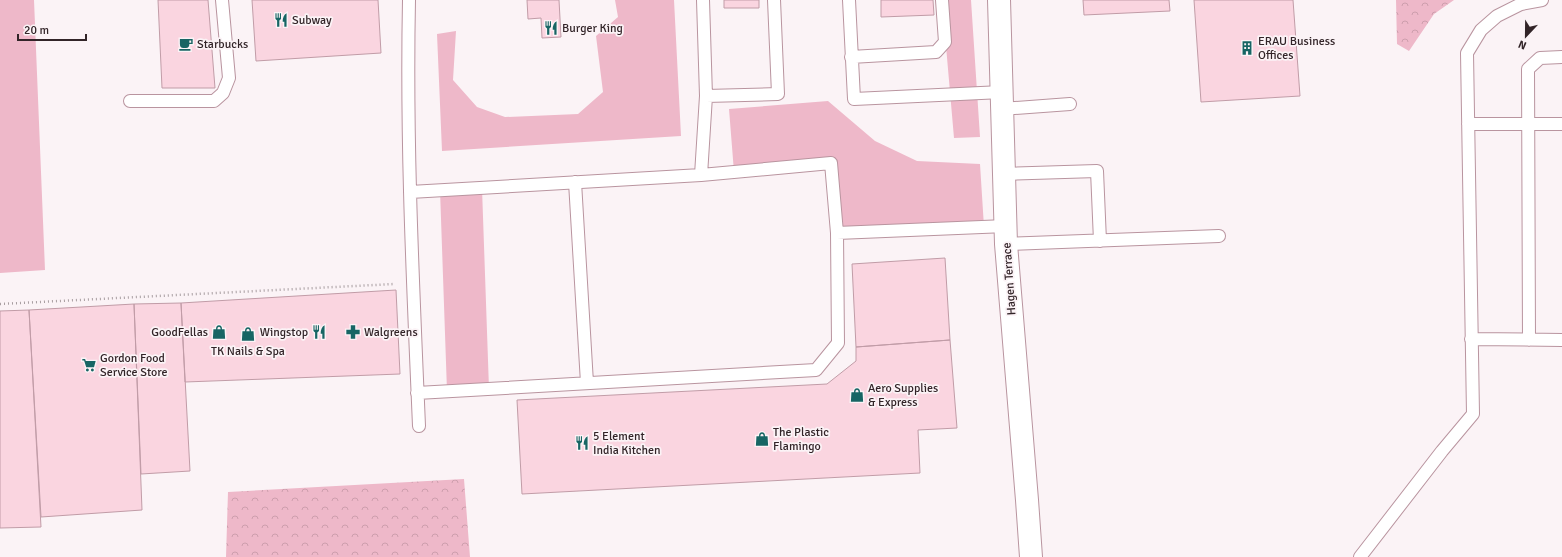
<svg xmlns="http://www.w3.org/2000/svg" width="1562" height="557" viewBox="0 0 1562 557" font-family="Signika,sans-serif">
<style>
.green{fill:#eeb8c9}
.forest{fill:url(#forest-crowns)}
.building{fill:#fad5e0;stroke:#c19ca7}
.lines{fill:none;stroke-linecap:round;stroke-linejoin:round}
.service-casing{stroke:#b9949f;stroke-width:14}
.minor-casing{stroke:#b9949f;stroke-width:24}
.path{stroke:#a79da0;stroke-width:2.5;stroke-dasharray:1 3;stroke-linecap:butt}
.service{stroke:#fff;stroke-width:12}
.minor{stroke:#fff;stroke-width:22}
.labels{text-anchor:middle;stroke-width:3.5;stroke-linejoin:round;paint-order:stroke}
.poi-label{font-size:12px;fill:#322428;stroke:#fbf3f6;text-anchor:start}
.street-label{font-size:12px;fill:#322428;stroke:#fbf3f6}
</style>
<defs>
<pattern id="forest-crowns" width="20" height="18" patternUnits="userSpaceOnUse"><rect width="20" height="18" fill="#eeb8c9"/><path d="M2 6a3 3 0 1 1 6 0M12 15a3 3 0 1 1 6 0" fill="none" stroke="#cd9ead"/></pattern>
</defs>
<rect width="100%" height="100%" fill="#fbf3f6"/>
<path class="green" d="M0,0h34l11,270 -45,3z
M615,0h59l7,136 -239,15 -5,-117 19,-3 -3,49 24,27 28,10 73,-3 25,-22 -7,-56 22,-19z
M942,0h29l9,137 -26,1z
M828,101l47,40 42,20 63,3 4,63 -147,6 -6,-70 -97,9 -5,-63z
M482,188l7,201 -42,2 -7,-201z"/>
<path class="forest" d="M1396,0h58l-20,14 -25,37 -12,-7z
M464,479l6,78h-244l2,-65z"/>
<path class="building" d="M158,0h50l7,88h-53z
M252,0h126l3,53 -125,8z
M527,0h32l2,37 -19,1 -1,-20 -13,1z
M724,0h35v8h-35z
M881,0h52l1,15 -53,2z
M1083,0h86l1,11 -86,4z
M1194,0h99l7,96 -99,6z
M945,258l5,82 -94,7 -4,-83z
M396,290l4,84 -215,8 -4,-79z
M181,303l9,168 -49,3 -7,-170z
M134,304l8,206 -101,7 -12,-207z
M29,310l12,217 -41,1v-217z
M950,340l7,88 -39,2 2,43 -398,21 -5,-94 310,-16 29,-23v-14z"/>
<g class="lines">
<defs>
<path id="service" d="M409,0c-3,142 4,284 10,426
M849,0l5,99 148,-7
M851,57l85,-5 9,-10 -3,-42
M706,96l72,-2 -4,-94
M130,101h84l9,-8 6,-15 -7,-78
M1002,109l68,-5
M1468,124h94
M1004,174l93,-3 3,70
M701,175l5,-79 -3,-96
M575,182l12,201
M410,192l291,-17 130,-12 6,70 169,-7
M1006,244l213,-8
M1471,339l91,1
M1529,340l-1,-271 12,-11 22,-1
M417,393l399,-23 22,-27 -1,-110
M1360,557l82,-106 31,-37 -6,-361 14,-23 16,-14 24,-12 21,-4"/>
<path id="minor" d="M999,0l7,244 21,256 4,57"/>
</defs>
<use href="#service" class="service-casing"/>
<use href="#minor" class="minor-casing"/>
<path class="path" d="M0,304l394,-20"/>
<use href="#service" class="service"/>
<use href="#minor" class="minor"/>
</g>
<defs>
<symbol id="restaurant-bare" viewBox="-9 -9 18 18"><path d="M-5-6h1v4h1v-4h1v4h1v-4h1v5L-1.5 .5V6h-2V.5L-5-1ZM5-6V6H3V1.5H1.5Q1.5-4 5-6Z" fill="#176564" stroke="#fbf3f6" stroke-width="2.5" paint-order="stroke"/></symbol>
<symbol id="cafe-bare" viewBox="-9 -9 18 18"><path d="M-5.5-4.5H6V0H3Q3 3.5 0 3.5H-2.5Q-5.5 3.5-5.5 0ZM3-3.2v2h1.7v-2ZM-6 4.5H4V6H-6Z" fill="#176564" stroke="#fbf3f6" stroke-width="2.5" paint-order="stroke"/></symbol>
<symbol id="building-bare" viewBox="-9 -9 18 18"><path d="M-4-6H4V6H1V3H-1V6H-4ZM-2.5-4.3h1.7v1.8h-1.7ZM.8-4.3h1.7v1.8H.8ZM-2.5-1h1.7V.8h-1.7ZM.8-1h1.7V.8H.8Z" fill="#176564" stroke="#fbf3f6" stroke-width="2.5" paint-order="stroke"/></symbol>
<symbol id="shop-bare" viewBox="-9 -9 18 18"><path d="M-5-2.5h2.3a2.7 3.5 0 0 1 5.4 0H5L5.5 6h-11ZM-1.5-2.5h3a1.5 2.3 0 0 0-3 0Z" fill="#176564" stroke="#fbf3f6" stroke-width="2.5" paint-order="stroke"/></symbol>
<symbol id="pharmacy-bare" viewBox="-9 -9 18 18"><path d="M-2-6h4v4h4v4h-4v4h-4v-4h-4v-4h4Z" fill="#176564" stroke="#fbf3f6" stroke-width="2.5" paint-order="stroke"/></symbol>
<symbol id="supermarket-bare" viewBox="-9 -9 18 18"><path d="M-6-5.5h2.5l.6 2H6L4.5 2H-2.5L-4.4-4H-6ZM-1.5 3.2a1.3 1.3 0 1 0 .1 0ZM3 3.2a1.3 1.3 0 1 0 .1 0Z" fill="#176564" stroke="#fbf3f6" stroke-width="2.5" paint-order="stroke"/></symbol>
</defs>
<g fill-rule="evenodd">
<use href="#restaurant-bare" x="271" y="10" width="20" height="20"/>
<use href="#restaurant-bare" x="541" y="18" width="20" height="20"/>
<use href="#cafe-bare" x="176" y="34" width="20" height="20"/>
<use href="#building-bare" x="1237" y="38" width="20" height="20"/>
<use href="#shop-bare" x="209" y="322" width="20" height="20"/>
<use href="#restaurant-bare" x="309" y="322" width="20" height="20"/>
<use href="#pharmacy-bare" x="343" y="322" width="20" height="20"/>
<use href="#shop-bare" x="238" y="324" width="20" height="20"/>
<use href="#supermarket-bare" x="79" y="355" width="20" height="20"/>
<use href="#shop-bare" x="847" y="385" width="20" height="20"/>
<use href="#shop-bare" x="752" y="429" width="20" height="20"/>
<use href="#restaurant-bare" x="572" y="433" width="20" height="20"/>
</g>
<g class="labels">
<g class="poi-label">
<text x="292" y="24">Subway</text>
<text x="562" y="32">Burger King</text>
<text x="1258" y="45">ERAU Business<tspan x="1258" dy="14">Offices</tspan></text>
<text x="197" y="48">Starbucks</text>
<text x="208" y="336" text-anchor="end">GoodFellas</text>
<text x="308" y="336" text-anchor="end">Wingstop</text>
<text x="364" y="336">Walgreens</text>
<text x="248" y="355" text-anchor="middle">TK Nails &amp; Spa</text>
<text x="100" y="362">Gordon Food<tspan x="100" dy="14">Service Store</tspan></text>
<text x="868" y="392">Aero Supplies<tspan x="868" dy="14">&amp; Express</tspan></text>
<text x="773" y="436">The Plastic<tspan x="773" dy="14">Flamingo</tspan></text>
<text x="593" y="440">5 Element<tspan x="593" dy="14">India Kitchen</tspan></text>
</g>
<g class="street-label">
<text transform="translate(1009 279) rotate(-94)" y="4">Hagen Terrace</text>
</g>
</g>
<g transform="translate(1526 36) rotate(202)" stroke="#fbf3f6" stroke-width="3" paint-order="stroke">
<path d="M0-3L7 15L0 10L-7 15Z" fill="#322428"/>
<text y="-6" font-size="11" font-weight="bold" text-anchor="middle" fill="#322428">N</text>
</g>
<path d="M18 34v6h68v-6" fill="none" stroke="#322428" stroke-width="2"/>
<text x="24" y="34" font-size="12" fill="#322428" stroke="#fbf3f6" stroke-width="3" paint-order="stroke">20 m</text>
</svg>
